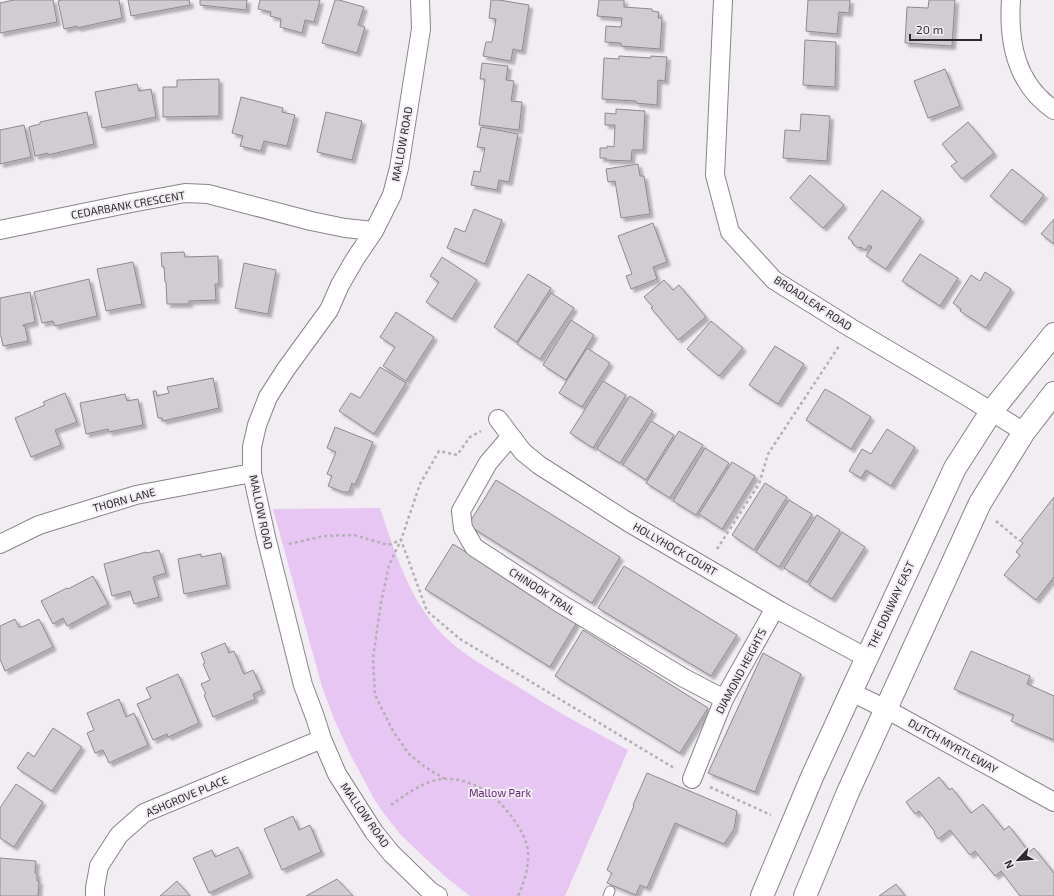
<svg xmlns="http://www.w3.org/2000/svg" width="1054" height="896" viewBox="0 0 1054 896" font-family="'Exo 2',sans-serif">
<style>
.green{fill:#e8c6f3}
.building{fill:#d0ccd1;stroke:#8d898e;filter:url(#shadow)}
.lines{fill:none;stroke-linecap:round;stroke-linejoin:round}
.lane-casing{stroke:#888489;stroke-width:11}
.street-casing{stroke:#888489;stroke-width:20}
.secondary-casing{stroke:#888489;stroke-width:24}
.path{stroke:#b3b0b5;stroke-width:2.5;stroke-dasharray:3 3;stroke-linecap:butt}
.lane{stroke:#fff;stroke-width:9}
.street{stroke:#fff;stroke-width:18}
.secondary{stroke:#fff;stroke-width:22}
.labels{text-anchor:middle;stroke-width:4;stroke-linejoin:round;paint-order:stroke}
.street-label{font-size:11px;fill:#2b2a2c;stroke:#f1edf3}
.park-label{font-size:11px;fill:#68287a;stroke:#f1edf3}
</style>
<defs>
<filter id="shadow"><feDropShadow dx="3.5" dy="3.5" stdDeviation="1" flood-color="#0004"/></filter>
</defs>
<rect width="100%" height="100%" fill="#f1edf3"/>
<path class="green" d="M380,508c13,39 26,80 51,113 20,27 53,45 81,62 18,11 35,22 52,32 21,12 43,23 64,35l-63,146h-95l-23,-18 -22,-20 -24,-23 -16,-20 -11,-16 -11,-21 -13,-24 -16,-35 -12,-32 -49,-178z"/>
<path class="building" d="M14,0h39l4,22 -57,11v-30z
M62,0h57l3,18 -45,10v-2l-13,3 -6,-28z
M128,0h61l1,5 -59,11z
M200,0h47l-1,10 -46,-5z
M260,0h60l-6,22 -9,-2 -3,13 -22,-6 1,-8 -11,-3 1,-4 -13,-3z
M335,0h4l25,7 -6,18 7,2 -8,26 -35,-10z
M491,0h8l30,5 -7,46 -9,-2 -2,12 -28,-5 3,-14h6l4,-23 -7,-1z
M599,0h25v7l28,2v2l7,1 -1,6h4l-2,31 -39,-3v-3l-16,-1 1,-16 15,1 1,-9 -25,-2z
M808,0h42l-1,13 -10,-1 -2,22 -31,-3z
M929,0h26l-3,46 -47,-3 2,-36 21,1z
M805,40l31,2 -1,45 -32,-2z
M619,56l32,2v-2l16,1 -2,24 -7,-1 -1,25 -21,-2v-2l-34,-2 2,-41 15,1z
M482,63l26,3 -2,14 8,1 -3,20 11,1 -3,28 -40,-5 6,-46h-5z
M945,69l15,37 -32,12 -14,-37z
M219,79v37l-56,1v-30h14v-7z
M137,84l2,7 12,-2 5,28 -54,11 -7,-36z
M241,97l42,11 -1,4 13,3 -8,31 -23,-5 -3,10 -21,-5 3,-10 -11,-3z
M616,109l29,2 -2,39h-11l-1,11 -25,-1v-2h-6v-10h7v-2l7,1 1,-22h-10v-12l11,1z
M87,112l7,32 -46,11v-2l-13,3 -6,-29 11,-3v-2z
M326,112l36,9 -10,39 -35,-8z
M801,114l29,2 -3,45 -44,-3 2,-28 15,1z
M968,122l26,31 -32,26 -11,-13 6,-4 -15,-18z
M24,125l7,32 -31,7v-34z
M481,127l37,7 -9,48 -10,-2 -2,10 -26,-5 3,-14 6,1 5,-24 -8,-1z
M638,164l2,12h4l6,38 -29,4 -6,-37 -7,1 -2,-13z
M1012,169l32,26 -22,27 -32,-26z
M810,175l34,30 -21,23 -33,-30z
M882,190l39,28 -35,51 -20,-13 6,-9 -3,-2 -4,5 -4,-3 -3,1 -5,-4 -1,-3 -4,-3z
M474,209l28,11 -17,44 -38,-16 8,-20 10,4z
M1054,219v25l-13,-10z
M653,223l14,39 -14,5 4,12 -26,10 -5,-13 6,-2 -14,-38z
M184,252l1,5 33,-1 1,28h-4l1,16 -27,1v3h-22l-1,-22h-1l-1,-15h-2l-1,-14z
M920,254l38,24 -18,28 -38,-25z
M442,257l35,23 -25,39 -26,-17 13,-20 -9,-6z
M133,262l9,42 -36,7 -9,-42z
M244,263l32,7 -8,44 -33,-6z
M985,272l26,17 -25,39 -26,-17 1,-2 -8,-6 18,-28 9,6z
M528,274l23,14 -34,54 -23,-15z
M89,279l8,37 -42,10 -2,-5 -11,2 -8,-31z
M664,280l9,10 6,-5 27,32 -28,23 -27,-32 2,-1 -9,-10z
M30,292l5,30 -12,3v1h2l3,15 -25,5 -2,-10h-1v-38z
M551,293l23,15 -34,51 -23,-15z
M396,312l38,25 -28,44 -23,-15 12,-19 -15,-10z
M571,320l23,15 -28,45 -23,-15z
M711,321l32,27 -24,28 -32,-27z
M775,346l29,18 -26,40 -29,-19z
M587,348l23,15 -28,44 -23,-14z
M380,367l26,16 -32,51 -35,-23 12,-18 9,5z
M213,378l6,30 -56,13 -1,-3h-4l-5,-27h3l1,5 12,-3 -2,-6z
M603,381l23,14 -33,53 -23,-15z
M825,389l11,6 35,22 -20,32 -45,-29z
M65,393l12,29 -22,8 6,15 -30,12 -16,-39 30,-13 -2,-3z
M125,394l2,7 11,-2 5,26 -34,7 -1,-3 -22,5 -6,-31z
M630,396l23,15 -33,52 -23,-14z
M651,421l23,14 -28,45 -23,-15z
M335,427l38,15 -18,43 -3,-2 -3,9h-6l-15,-6 4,-10 -5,-2 9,-22 -9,-4z
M887,429l28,18 -24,39 -25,-16 -5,8 -12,-7 13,-22 9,5z
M679,431l24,14 -33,53 -24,-15z
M705,448l24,15 -33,52 -23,-14z
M732,462l23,14 -33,53 -23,-15z
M496,480l124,77 -28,46 -124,-78z
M765,483l22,14 -33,53 -22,-15z
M1054,497v80l-18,23 -32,-25 16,-20 -4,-3 7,-9 -3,-2z
M789,500l23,14 -33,53 -23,-15z
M817,515l23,15 -33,52 -23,-14z
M842,532l23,15 -33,52 -23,-14z
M453,544l124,78 -27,45 -125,-78z
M159,550l7,23 -13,4 6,20 -25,7 -4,-13 -18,5 -8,-32 42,-12 1,1z
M221,553l6,32 -43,9 -6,-35 23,-5v3z
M624,566l113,69 -26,41 -113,-68z
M93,576l15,28 -41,22 -4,-8 -10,6 -12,-23 26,-13 1,1z
M15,619l4,8h3l17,-8 14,28 -48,24 -5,-12v-33z
M583,630l125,78 -28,45 -125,-77z
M225,643l4,10 5,-2 10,23 9,-4 9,20 -9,4 2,5 -42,18 -9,-22 2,-1 -5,-10 9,-4 -7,-16 2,-1 -4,-10z
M971,651l59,25 -3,8 27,12v44l-43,-19 3,-6 -60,-26z
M763,653l38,21 -46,118 -47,-19z
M178,674l21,49 -31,14 -1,-3 -14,6 -16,-36 14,-6 -5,-10z
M119,699l7,18 8,-4 14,32 -39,18 -6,-13 -8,3 -8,-20 7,-3 -7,-17z
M53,728l29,19 -30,44 -35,-23 11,-16 6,5z
M647,773l90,38 -3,18 -10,15 -49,-21 -28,65 -7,-3 -4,10 -29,-12 5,-10 -5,-3 27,-64 -1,-1z
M939,777l10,13 3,-2 19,25 12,-9 21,26 5,-4 20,26 5,-4 20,25v23h-34l-19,-25 -6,5 -20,-25 -5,4 -20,-25 -12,9 -4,-6 1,-1 -16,-21 -4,3 -9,-12z
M16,784l27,18 -29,45 -14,-9v-30z
M293,816l6,14 11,-5 11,27 -39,18 -18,-41z
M238,847l12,27 -41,19 -16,-35 19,-8 3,7z
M0,858l36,3 -1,12h2v8h2l-1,15h-38z
M337,879l16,17h-47z
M177,881l13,15h-30z
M896,884l9,12h-26z"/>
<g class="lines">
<defs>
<path id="lane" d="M608,896l2,-5"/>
<path id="street" d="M420,0l1,29 -22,139 -7,27 -18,36 -19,28 -15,26 -11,25 -43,59 -18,28 -11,28 -5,22v26l14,64 37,148 12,32 7,22 15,35 37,58 17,21 39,38 8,5
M723,0l-8,175 15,57 44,48 77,48 117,69 56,35
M1011,0c-3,43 5,84 43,110
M0,230l131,-27 54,-10 23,1 103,27 34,7 29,3
M498,419l25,33 16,13 25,16 64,41 152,89 87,47
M511,436l-23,27 -27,48 2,17 11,19 84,55 126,76 40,21
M0,544l39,-19 97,-30 116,-22
M851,692l35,17 168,93
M692,779l32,-80 51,-91
M95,896v-8l4,-22 20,-31 25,-22 178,-74"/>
<path id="secondary" d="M762,896l50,-119 39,-85 104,-224 36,-56 63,-78
M805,896l43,-104 132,-289 44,-71 30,-39"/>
</defs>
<use href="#lane" class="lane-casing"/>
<use href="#street" class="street-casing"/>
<use href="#secondary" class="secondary-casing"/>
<path class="path" d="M996,521l24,20
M289,544l35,-8 30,-1 34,10 13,-5 26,71 33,28 214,129
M717,549l42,-65 9,-30 71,-108
M445,779l-20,-12 -16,-13 -16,-23 -18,-36 -2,-37 8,-55 8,-38 12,-25 19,-56 19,-33 18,4 13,-18 11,-6
M710,787l61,28
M391,805c16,-11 33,-25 54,-26 13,-1 26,4 38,10 17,10 44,42 45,63 1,16 -4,30 -10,44"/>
<use href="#lane" class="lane"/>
<use href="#street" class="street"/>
<use href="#secondary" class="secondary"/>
</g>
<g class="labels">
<g class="street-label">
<text transform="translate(402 144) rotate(-80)" y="4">MALLOW ROAD</text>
<text transform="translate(128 205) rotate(-10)" y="4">CEDARBANK CRESCENT</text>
<text transform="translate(813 303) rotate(33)" y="4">BROADLEAF ROAD</text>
<text transform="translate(124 500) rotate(-15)" y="4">THORN LANE</text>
<text transform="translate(261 512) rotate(78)" y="4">MALLOW ROAD</text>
<text transform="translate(675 549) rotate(30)" y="4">HOLLYHOCK COURT</text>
<text transform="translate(542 591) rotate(33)" y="4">CHINOOK TRAIL</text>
<text transform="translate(891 605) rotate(-65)" y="4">THE DONWAY EAST</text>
<text transform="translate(741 671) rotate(-62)" y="4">DIAMOND HEIGHTS</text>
<text transform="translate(953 746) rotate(29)" y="4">DUTCH MYRTLEWAY</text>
<text transform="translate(187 796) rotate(-23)" y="4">ASHGROVE PLACE</text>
<text transform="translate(365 815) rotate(55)" y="4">MALLOW ROAD</text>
</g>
<g class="park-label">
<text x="500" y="797">Mallow Park</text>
</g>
</g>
<g transform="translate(1018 860) rotate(244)" stroke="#f1edf3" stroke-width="3" paint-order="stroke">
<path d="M0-3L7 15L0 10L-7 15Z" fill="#2b2a2c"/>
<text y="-6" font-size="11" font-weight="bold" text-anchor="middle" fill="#2b2a2c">N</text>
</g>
<path d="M910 34v6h71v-6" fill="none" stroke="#2b2a2c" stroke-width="2"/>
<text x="916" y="34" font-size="12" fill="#2b2a2c" stroke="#f1edf3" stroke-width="3" paint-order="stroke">20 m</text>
</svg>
